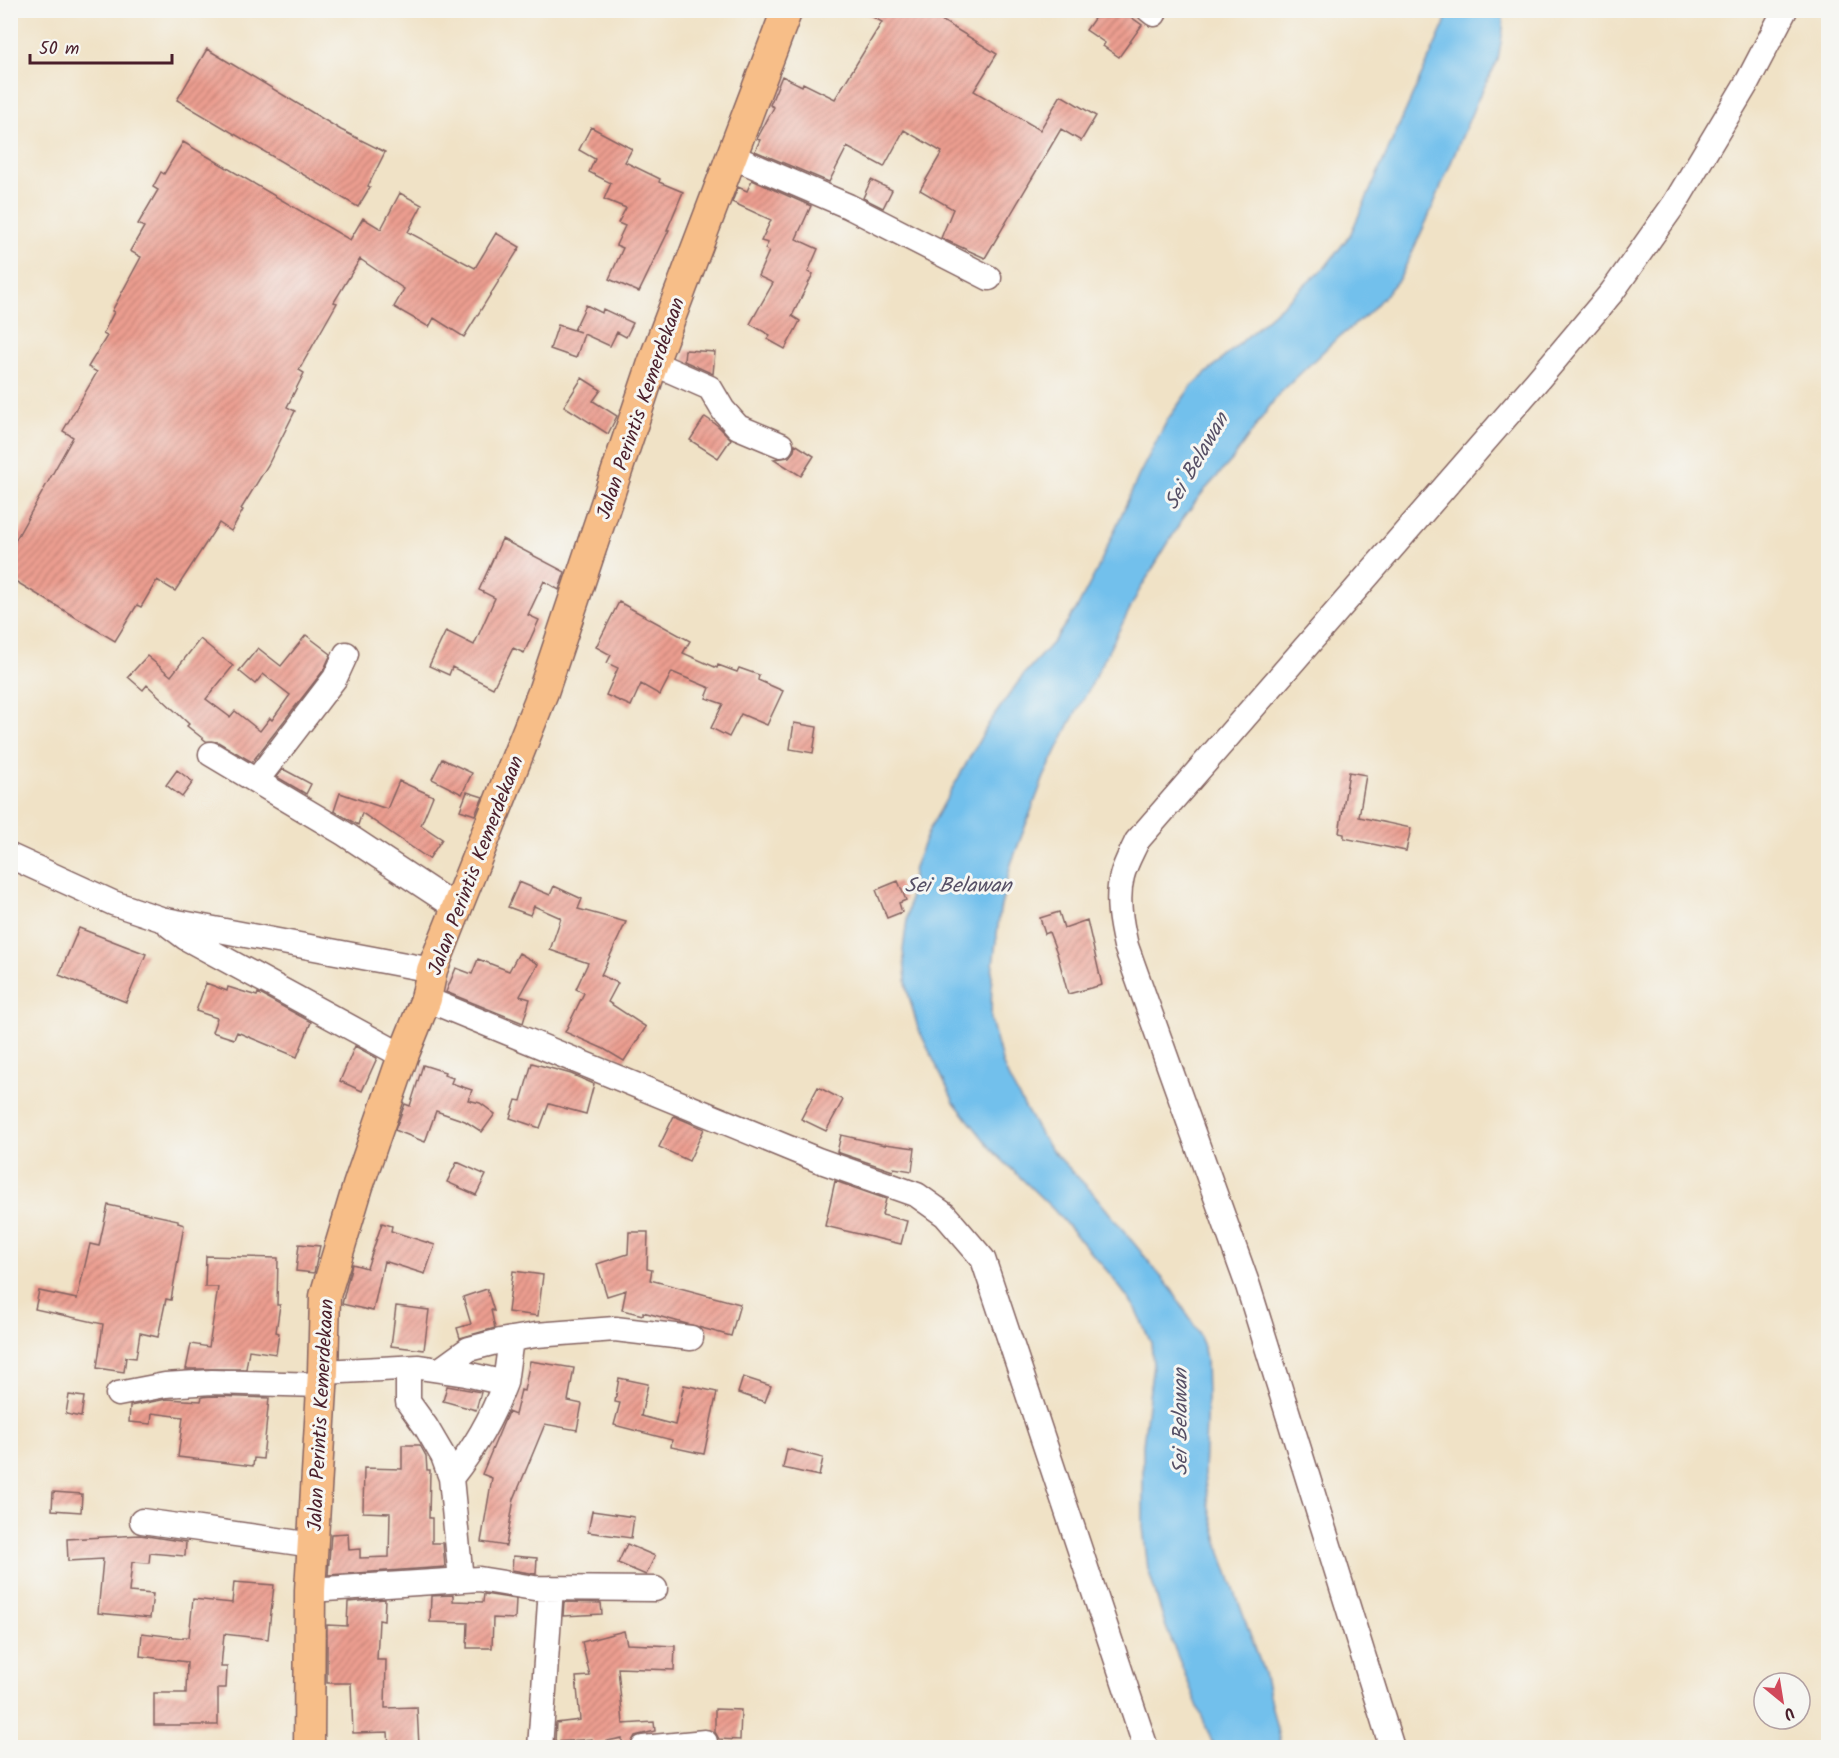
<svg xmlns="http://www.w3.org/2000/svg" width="1839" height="1758" viewBox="0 0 1839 1758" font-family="Kalam,sans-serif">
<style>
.water{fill:#72c0ec;stroke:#5e708c;stroke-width:1.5}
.building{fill:url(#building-hatch)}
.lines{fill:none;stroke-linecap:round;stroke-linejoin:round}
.minor-casing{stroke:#846361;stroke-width:27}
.major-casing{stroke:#846361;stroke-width:33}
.minor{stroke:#fff;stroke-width:24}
.major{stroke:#f7be88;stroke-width:30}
.labels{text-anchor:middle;stroke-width:6;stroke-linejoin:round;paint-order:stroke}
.street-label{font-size:20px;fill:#4a1f2b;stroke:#f6f6f2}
.water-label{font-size:21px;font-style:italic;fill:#564f65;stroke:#f6f6f2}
</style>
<defs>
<pattern id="building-hatch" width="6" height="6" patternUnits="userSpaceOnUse" patternTransform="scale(1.5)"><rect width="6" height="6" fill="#ec9e90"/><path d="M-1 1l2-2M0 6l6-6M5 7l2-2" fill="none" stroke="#c18076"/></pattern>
</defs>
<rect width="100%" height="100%" fill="#f6f6f2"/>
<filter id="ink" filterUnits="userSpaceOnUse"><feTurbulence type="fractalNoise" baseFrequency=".0167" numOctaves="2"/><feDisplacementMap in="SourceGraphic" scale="12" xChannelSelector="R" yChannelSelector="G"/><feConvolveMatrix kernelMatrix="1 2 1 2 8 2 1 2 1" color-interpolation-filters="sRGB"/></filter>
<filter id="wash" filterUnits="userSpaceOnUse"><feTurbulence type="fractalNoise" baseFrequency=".008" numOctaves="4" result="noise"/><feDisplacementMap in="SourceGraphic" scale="24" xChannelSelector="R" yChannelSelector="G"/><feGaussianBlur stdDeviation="1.35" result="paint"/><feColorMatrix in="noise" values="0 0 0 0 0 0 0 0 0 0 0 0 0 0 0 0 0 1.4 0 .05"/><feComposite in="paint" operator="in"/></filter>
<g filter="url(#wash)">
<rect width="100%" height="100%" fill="#f0e2c6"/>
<path class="water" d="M1448,11h55v19l-5,30 -22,43 -49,117 -27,58 -31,35 -36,29 -56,54 -45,64 -30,33 -20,27 -43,71 -51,100 -18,32 -26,54 -33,87 -11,46 -8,63 -1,47 12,45 7,16 30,53 9,13 44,46 79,97 25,40 6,14 3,15 1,38 -3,77 4,30 13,49 43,120 17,74h-67l-48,-120 -18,-58 -5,-42v-82l10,-81 -2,-21 -17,-37 -25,-33 -56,-64 -60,-58 -39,-49 -36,-74 -11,-39 -4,-39 11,-83 15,-37 60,-107 35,-49 29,-32 24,-34 20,-38 42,-95 29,-56 23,-32 135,-121 24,-31 94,-210z"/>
<g id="blocks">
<path class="building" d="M860,10h65l72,44 -23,37 66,39 21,-35 35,21 -15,25 -20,-12 -76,129 -44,-20 12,-29 -33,-19 22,-38 -38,-22 -20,37 -37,-20 -18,35 -74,-31 5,-11 -3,-1 17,-32 -4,-2 12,-29 20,10 1,-3 32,16 47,-77z
M1100,10h21l21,15 -23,32 -16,-11 2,-3 -19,-13z
M207,49l134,81 44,22 -17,34 2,1 -12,20 -181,-107z
M591,127l41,22 -7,13 35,17 -1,3 24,10 -16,38h2l-30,62 -30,-13 14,-31 -7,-3 9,-19 -7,-3 8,-15 -22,-9 7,-16 -22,-11 6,-13 -16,-9z
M183,142l167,98 13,-22 18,11 19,-36 22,12 -14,27 67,36 21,-35 24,14 -56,90 -30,-19 -5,9 -35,-20 10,-18 -44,-30 -26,43 3,1 -38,67 5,3 -17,34 8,4 -27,54 -27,44 2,1 -12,21 -12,-8 -44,68 -18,-11 -16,27 -4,-2 -22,36 -105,-63v-28l63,-113 -10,-6 34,-59 -9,-5 19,-31 -4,-2 11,-22 -2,-1 29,-54 -11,-6 14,-24 -6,-3 20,-34 -5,-3 8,-15 3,2z
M752,180l59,26 -15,33 22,10 -10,23 5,2 -21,42 8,5 -15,28 -18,-10 3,-4 -20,-11 23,-41 -15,-7 11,-25 -4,-2 3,-6 -7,-2 10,-21 -39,-18 6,-15 9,4z
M871,180l21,10 -9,18 -20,-10z
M586,305l16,8 1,-4 30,14 -7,14 -9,-5 -7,14 -26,-12 -8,24 -26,-9 8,-24 22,7 -6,-2z
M685,350l30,2 -2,22 -29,-13z
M582,378l19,12 -8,11 24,15 -9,18 -44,-28z
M705,417l12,8 14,14 -13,19 -28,-18z
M795,444l19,12 -13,20 -27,-17 15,-2 5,-6z
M502,539l63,33 -6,18 -15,-9 -16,34 11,5 -15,33 -11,-5 -20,40 -41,-21 -3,8 -20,-9 17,-35 28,14 21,-47 -16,-8z
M619,602l71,39 -7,12 34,15 1,-3 19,7 2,-4 20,7 -1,5 25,11 -16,34 -26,-11 -12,23 -18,-9 12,-24 -17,-6 4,-10 -38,-16 -12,23 -19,-11 -10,22 -25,-11 12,-27 -11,-5 4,-8 -15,-8z
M306,635l25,19 -8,17 -71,91 -34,-20 -12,-1 -19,-15 2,-2 -42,-39 -4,5 -15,-13 19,-21 24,20 29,-37 33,27 -27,33 24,18 5,-6 25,20 10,-13 2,2 18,-25 -27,-21 -8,10 -16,-13 19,-23 23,18z
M794,723l23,4 -4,26 -23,-4z
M442,759l30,14 -10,21 -30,-15z
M283,769l28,15 -5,10 -29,-17z
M177,770l16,12 -11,15 -16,-12z
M1349,772l17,3 -7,42 52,11 -5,23 -62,-13v-4l-5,-1z
M399,781l34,15 -12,29 21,14 -13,20 -67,-46 -4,12 -24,-14 6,-18 47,16z
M467,792l16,5 -8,18 -15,-5z
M898,881l8,19 -7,3 3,9 -15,6 -11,-28z
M519,882l31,13 4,-9 28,13 -4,10 48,13 -25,53 17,8 -10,19 38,25 -22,34 -20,-12 -39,-17 19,-39 -8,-4 12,-26 -38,-13 11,-32 -27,-12 -4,9 -22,-8z
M1059,912l5,16 23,-8 15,65 -34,9 -11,-41 -8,-21 -4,2 -5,-16z
M79,928l67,26 -20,48 -67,-27z
M519,953l19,11 -18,32 10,3 -7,24 -77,-31 10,-24 16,6 6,-15 31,12z
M206,983l21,8 1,-4 29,9 1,-3 53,29 -14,35 -60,-25 -3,7 -22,-7 5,-14 -21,-7z
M355,1046l22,12 -15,33 -22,-10z
M532,1063l39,11 23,10 -8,30 -37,-10 -9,24 -30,-10 6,-18 5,1z
M423,1065l22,7 -1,3 9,3 -2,5 21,7 -4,10 12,3 15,11 -13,18 -17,-11 -29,-10 -11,31 -30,-12 10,-26 5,2z
M818,1087l25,13 -17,31 -25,-12z
M674,1116l30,13 -15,32 -30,-14z
M841,1135l44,10v-1l30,4 -3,23 -18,-3 -1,3 -56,-19z
M457,1162l29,13 -10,20 -29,-13z
M835,1181l51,18 -4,16 25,6 -6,23 -76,-18z
M108,1205l70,15v3l6,2 -13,75 -5,-1 -8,38 -18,-4 -4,25 -10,-1 -2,15 -27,-4 6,-44 -68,-15 4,-18 38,8 13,-55 9,2z
M382,1223l10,3 -1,5 44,14 -10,29 -41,-13 -11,50 -31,-7 10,-40 15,4z
M629,1232h19l-1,37 5,1 -2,10 90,24 -9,32 -88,-24v3l-21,-5 4,-20 -19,6 -10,-32 31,-10z
M299,1244l21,2 -6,27 -18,-2z
M206,1256l72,2 -1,47h3l-4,27 3,1 -3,21 -27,-4 -3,19h-60l5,-25 18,3 9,-60h-13z
M513,1271l30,4 -5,41 -30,-4z
M487,1289l7,22 -3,-1 4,18 -35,10 -3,-10 14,-4 -8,-27z
M396,1306l33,4 -5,40 -33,-4z
M530,1361l44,7 -6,33 14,3 -5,26 -32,-6 -31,75 -8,47 -25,-4 11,-64 -10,-4 26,-62 7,3 6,-25 3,1z
M743,1377l28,9 -6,16 -27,-9z
M619,1378l29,6 -7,32 34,9 9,-40 33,7 -13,62 -33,-7 1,-7 -58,-15 6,-22 -5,-1z
M447,1386l34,6 -5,18 -33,-9z
M69,1395l15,2 -3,20 -15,-3z
M212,1396l57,2 -6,61 -9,-1 -1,8 -75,-9 5,-40 -31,-4 -1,11 -22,-2 1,-16 37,-7 34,2 1,-4z
M402,1445h18l6,11 1,14h3l-1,48h3v25h11l2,24 -117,8 3,-41 17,-1 1,17 11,-1v9l29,-1 1,-44 -27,-1 1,-44 38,1z
M787,1449l36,9 -4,18 -36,-8z
M53,1492l29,2 -1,18 -29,-2z
M592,1511l42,6 -3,21 -43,-6z
M140,1535l46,7 -1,14 -35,-3 -1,10 -17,-1 -3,30 24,2 -3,24 -52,-5 5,-54 -35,2 -1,-22z
M627,1544l28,12 -9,19 -28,-12z
M513,1556l24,2 -1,16 -24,-4z
M234,1582l40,3 -6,54 -44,-5 -3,33h6l-1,21h-8v37h-64v-32h32l1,-31 -47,-6 2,-23 41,5v-1h6l4,-38 39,4z
M484,1594l32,5 -1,20 -22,-1 -1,30h-25l1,-25 -38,-1 1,-26 22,-1v6l30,1z
M385,1599l-1,22 -5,-1 -2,40h9l-1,48 32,-1 2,39 -30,2 -1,-16 -35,1 -2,-50h-24v-58l20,1 1,-24z
M564,1602l37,1 1,11 -39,2z
M624,1631l3,13 48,2 -1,24 -56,-2 5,56 31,-2 1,9 -20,5 -5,9h-8v-7l-29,6 -1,-5 -37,3 1,-19 24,-3 -4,-43 14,-1 -8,-34z
M715,1709l26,1 -1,30 -21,-1 -4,-7z"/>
</g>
</g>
<g filter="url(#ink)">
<use href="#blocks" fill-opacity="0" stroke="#846361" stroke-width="1.5"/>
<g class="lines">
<defs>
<path id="minor" d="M1149,10l5,4
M731,156l117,50 141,72
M653,363l57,25 13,22 15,17 43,18
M211,754l134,80 112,74
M256,781l79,-103 11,-24
M10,856l103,47 48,16 271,51
M170,926l16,12 217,118
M426,999l392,161 99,35 28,20 38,44 163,489
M408,1368v34l18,25 17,29 8,22 10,102
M440,1370l29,-21 31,-8 36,-6 79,-6 76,9
M323,1372l96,-5 47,7 39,9 6,-44
M118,1394l47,-9 47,-3 109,3
M451,1478c24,-31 40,-58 54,-95
M142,1521l171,24
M310,1590l169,-11 55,9 121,1
M540,1748l11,-160
M643,1748l62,-6
M1392,1748l-144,-462 -122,-340c-5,-22 -10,-47 -4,-70 3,-12 10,-24 15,-35l400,-460 75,-89 63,-89 73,-122 37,-71"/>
<path id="major" d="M309,1748l1,-158 13,-218 2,-76 33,-110 45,-130 23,-57 6,-29 111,-278 110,-329 134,-353"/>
</defs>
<use href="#minor" class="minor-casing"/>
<use href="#major" class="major-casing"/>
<use href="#minor" class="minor"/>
<use href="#major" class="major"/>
</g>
</g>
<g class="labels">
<g class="street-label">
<text transform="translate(640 408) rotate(-71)" y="7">Jalan Perintis Kemerdekaan</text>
<text transform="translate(475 865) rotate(-69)" y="7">Jalan Perintis Kemerdekaan</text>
<text transform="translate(320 1415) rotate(-87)" y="7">Jalan Perintis Kemerdekaan</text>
</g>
<g class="water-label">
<text transform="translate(1196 461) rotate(-60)" y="7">Sei Belawan</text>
<text x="958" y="892">Sei Belawan</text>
<text transform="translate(1180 1422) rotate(-90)" y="7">Sei Belawan</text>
</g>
</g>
<rect width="1839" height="1758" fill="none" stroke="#f6f6f2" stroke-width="36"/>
<g transform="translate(1782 1701) rotate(150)"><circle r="28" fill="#f6f6f2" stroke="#b1a0a2" stroke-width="1.5"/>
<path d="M0-4.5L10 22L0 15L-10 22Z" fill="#d1495b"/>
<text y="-9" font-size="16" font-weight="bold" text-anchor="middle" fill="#4a1f2b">U</text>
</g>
<path d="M30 54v9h142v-9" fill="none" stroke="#4a1f2b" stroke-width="3"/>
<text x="39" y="54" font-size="18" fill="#4a1f2b" stroke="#f6f6f2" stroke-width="4.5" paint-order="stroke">50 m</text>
</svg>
